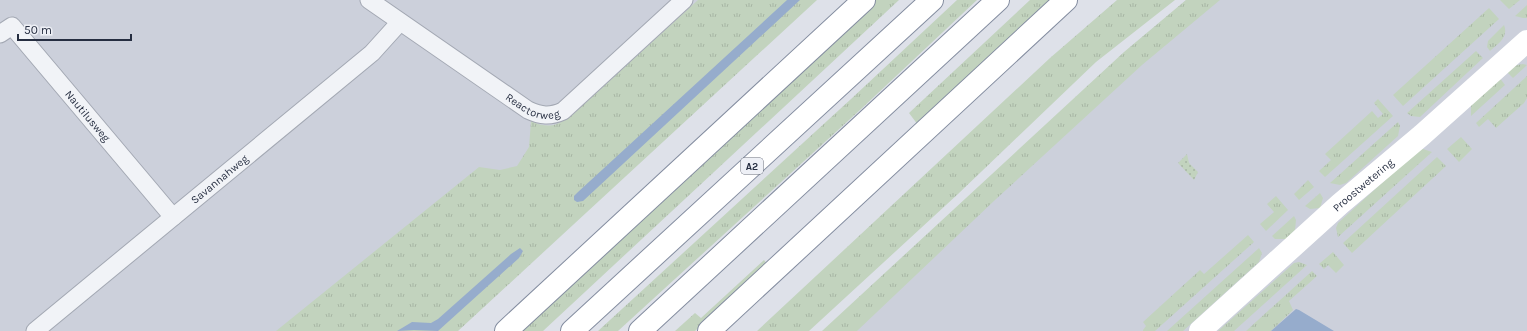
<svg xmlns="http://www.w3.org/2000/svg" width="1527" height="331" viewBox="0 0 1527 331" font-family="Karla,sans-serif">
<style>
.built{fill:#ccd0db}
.grass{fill:url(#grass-tufts)}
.garden{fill:url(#garden-dots)}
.water{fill:#96accc}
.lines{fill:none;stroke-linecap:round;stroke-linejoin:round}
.street-casing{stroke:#a3a8b3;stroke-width:19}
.highway-casing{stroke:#848da0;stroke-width:24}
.street{stroke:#f1f3f7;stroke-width:17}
.secondary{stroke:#fff;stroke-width:22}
.highway{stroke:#fff;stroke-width:22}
.labels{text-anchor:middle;stroke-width:3;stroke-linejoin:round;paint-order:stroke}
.shield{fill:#eef0f6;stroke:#626877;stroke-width:1}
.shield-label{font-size:10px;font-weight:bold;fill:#262e41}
.street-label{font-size:11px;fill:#262e41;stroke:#eef0f6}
</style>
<defs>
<pattern id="grass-tufts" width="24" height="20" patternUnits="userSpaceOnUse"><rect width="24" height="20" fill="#c2d3be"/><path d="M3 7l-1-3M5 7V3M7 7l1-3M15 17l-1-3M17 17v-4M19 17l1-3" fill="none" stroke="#a7b5a4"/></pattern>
<pattern id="garden-dots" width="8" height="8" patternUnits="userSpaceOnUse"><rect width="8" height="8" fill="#c2d3be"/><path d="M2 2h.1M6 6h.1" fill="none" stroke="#a7b5a4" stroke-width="1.8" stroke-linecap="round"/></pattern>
</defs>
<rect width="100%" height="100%" fill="#dee1e9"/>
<path class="built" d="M0,0h714l-360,331h-354z
M1186,0h341v331h-704z"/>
<path class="grass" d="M698,0h119l-359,331h-182l203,-164 21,3 17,-4 12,-19 2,-26c17,8 25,5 40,-5z
M876,0h23l-356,331h-22z
M957,0h20l-117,110 -242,221h-20l253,-232z
M1030,0h22l-134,125 -9,-12z
M1117,0h58l-79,62 -138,132 -149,137h-52l293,-273z
M1186,0h34l-78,65 -147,135 -138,131h-35l302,-279z
M1500,0h20l-11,9z
M1527,5v13h-4l-8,-2z
M1489,8l10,11 -96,87 -10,-11z
M1504,25c5,12 -6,19 -14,26l-3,-4 1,-6z
M1476,51l7,7 -63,59 -9,-1 -4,-3z
M1523,64l4,1 -14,13 -7,-7 11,-6z
M1527,76v22l-3,5 -28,25 -8,-9 -9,8 -3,-4z
M1499,77l6,8 -34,31v-11z
M1378,99l15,17 -68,61 -6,-6 12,-11 -6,-6 47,-43 6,7 5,-4 -9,-11z
M1398,122l2,4 -2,10 -52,47 -6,2 -10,-2z
M1461,137l11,12 -13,13 -12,-13z
M1423,149l9,3 -94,85 -2,-9 2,-5 80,-73z
M1437,157l9,9 -94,87 -9,-10z
M1308,180l6,7 -15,13 -5,-6z
M1320,193l3,5 -3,10 -10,1 -5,-3z
M1276,196l12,14 -22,21 -6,-7 14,-12 -7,-8z
M1294,216l2,4 -1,10 -9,9h-11l-3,-3z
M1248,235l6,7 -99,89h-12v-1l3,-4 -3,-4 57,-52 4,4z
M1259,248l3,5 -3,9 -76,69h-16z
M1333,252l11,13 -8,8 -8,-8 -4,4 -5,-5z
M764,260l3,4 -72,67h-20l20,-18 6,5z
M1299,262l8,3 -73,66h-16l76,-68z
M1312,271l5,5 -28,25 4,9 -22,21h-25z"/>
<path class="garden" d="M1187,154l2,9 9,9 -4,8 -16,-17z"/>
<path class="water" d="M787,0h13l-217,201 -6,1 -3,-2v-4l4,-4z
M520,248l3,3 -4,7 -81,73 -24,-1 -17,1 15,-9 19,1 7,-4 73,-65z
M1296,309l3,1 35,21h-63z"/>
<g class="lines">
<defs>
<g id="street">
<path id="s1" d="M369,0l159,110c13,6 22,7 35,1l121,-111"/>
<path id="s2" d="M0,34l12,-8 161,191"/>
<path id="s3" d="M35,331l337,-278 28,-31"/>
</g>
<path id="highway" d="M506,331l358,-331
M572,331l360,-331
M640,331l358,-331
M709,331l357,-331"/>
</defs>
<use href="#street" class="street-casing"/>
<use href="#highway" class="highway-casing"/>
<use href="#street" class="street"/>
<path class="secondary" id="s4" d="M1200,331l140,-127 82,-69 105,-94"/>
<use href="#highway" class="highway"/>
</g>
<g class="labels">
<rect class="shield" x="741" y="158" width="22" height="16" rx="3"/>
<g class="shield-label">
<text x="752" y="170">A2</text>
</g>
<g class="street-label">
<text dy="4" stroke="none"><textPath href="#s1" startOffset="197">Reactorweg</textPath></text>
<text dy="4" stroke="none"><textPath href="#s2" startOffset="132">Nautilusweg</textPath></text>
<text dy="4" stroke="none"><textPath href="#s3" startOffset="239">Savannahweg</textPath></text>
<text dy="4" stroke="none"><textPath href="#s4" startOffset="219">Proostwetering</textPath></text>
</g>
</g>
<path d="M18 34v6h113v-6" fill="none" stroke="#262e41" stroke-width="2"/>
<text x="24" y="34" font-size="12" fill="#262e41" stroke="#eef0f6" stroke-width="3" paint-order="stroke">50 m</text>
</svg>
